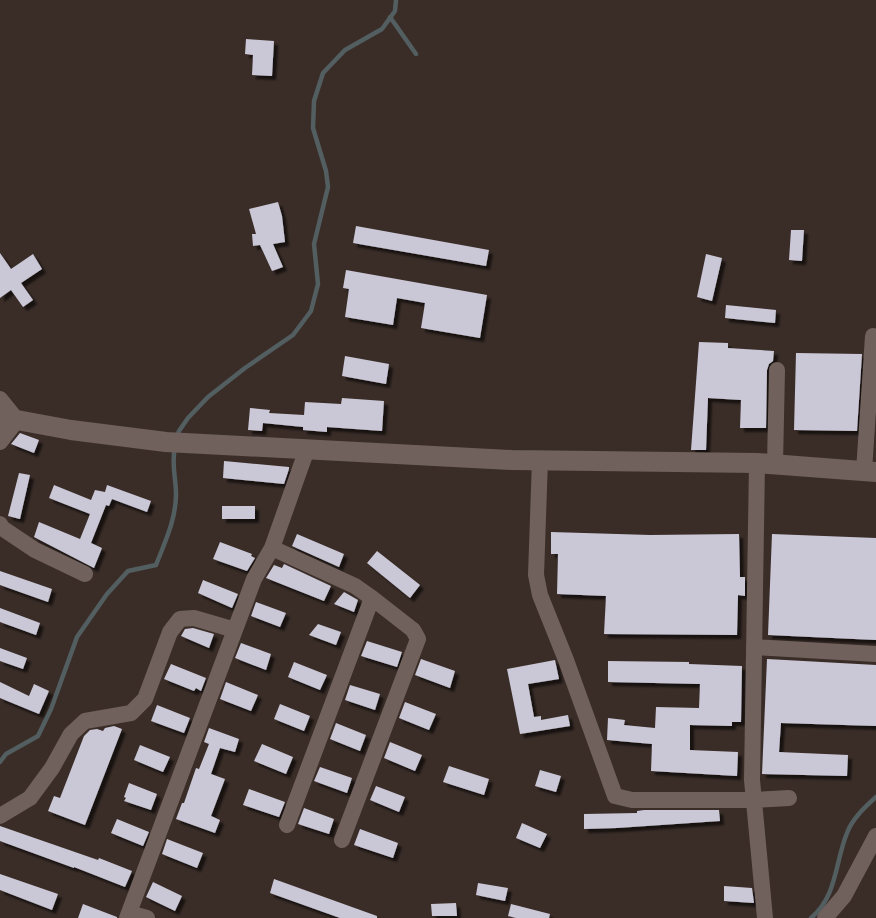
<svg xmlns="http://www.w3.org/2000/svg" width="876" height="918" viewBox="0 0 876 918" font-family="Mulish,sans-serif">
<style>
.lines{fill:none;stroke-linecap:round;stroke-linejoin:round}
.stream{stroke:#535e60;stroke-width:4.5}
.building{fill:#cac7d6;filter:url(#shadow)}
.minor{stroke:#70615c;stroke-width:16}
.tertiary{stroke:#70615c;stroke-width:20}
</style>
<defs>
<filter id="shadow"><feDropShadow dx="4" dy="4" stdDeviation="1" flood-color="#0009"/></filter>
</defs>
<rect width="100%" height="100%" fill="#3a2d28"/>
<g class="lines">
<path class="stream" d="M390,17l26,37
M177,437l2,-6 9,-13 20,-21 37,-29 48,-33 18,-24 7,-27 -4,-40 14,-57 -2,-16 -13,-43 1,-27 9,-28 22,-23 37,-21 13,-18 1,-11
M0,762l6,-8 32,-18 13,-27 26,-72 30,-43 21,-23 28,-6c9,-23 20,-46 20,-71 0,-17 -5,-29 -1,-47
M811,918c26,-21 24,-56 36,-85 5,-14 18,-26 29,-36"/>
</g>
<path class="building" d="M246,39l28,2 -2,35 -20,-1 1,-20 -8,-1z
M278,202l4,14 3,26 -12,2 10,23 -11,4 -12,-26 -7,1 -1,-12h4l-7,-25z
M356,226l133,24 -3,16 -133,-23z
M791,230h13l-2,31 -13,-1z
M0,253l11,16 22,-15 9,15 -21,14 12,17 -10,7 -12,-17 -11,8z
M706,254l16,4 -10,43 -15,-4z
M346,270l141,25 -7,43 -59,-10 4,-25 -28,-5 -4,27 -48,-8 4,-28 -6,-1z
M726,305l50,5 -1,13 -50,-5z
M699,342l29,1v5l46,3 -1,10 -4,3 -2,6 -1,58h-26l1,-28 -33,-2 -2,52h-15z
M796,353l66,1 -5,77 -63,-1z
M345,356l44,8 -3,20 -44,-8z
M342,398l42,3 -2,30 -55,-4v5l-24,-2v-3l-40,-4 -1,8 -14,-1 2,-22 20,2 -1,3 35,2 1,-13 36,2z
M20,433l19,7 -5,13 -23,-9z
M224,461l65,6v2l-5,15 -61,-6z
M19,473l11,2 -10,44 -12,-3z
M54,485l37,15 4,-10 10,2 2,-7 44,16 -4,11 -35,-13 -3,7 -3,-1 -15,38 11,5 -8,20 -60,-31 5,-15 41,17 10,-25 -41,-16z
M222,506h33v13h-33z
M551,532l99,3 89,-1 1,43h5v19l-7,-1 -1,40 -133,-1 2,-38 -49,-2 1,-40h-7z
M297,534l47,20 -5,13 -47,-21z
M772,534l104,4v102l-108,-5z
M220,542l32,12 -1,2 4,2 -8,13 -34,-12z
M377,551l43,34 -10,13 -43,-35z
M284,564l47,22 -7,15 -58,-23 8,-13 8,3z
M0,571l52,18 -4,13 -48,-17z
M203,580l35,14 -6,14 -34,-15z
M344,592l14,8 -4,12 -20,-8z
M256,602l30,11 -6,14 -29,-11z
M0,608l40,15 -4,12 -36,-13z
M318,624l23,8 -5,13 -27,-10z
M193,628l21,6 -5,14 -28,-12 4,-7z
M367,641l35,11 -5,15 -36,-11z
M241,643l30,11 -5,16 -31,-12z
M0,648l27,10 -4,11 -23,-8z
M421,659l34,12 -5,17 -35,-13z
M767,659l109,6v61l-95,-3 -2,29 69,3 -1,21 -85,-2z
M555,660l4,19 -31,5 6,33 7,-1v4l27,-5 2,11 -50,8 -13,-65z
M608,661l81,1v2l53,2 -1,56h-9v4l-42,-1v25l48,2 -1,24 -86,-5 1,-27 -45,-4 1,-22 17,2 -1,5 31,3 1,-21 43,1 1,-24 -92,-2z
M294,662l33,13 -7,15 -32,-13z
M171,664l35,14 -5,13 -5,-3 -2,3 -30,-12z
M0,682l29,14 5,-12 15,7 -10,23 -39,-16z
M226,682l32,13 -7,16 -31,-12z
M350,685l30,9 -5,16 -30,-10z
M405,702l31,12 -7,16 -30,-12z
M280,704l30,12 -6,15 -30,-12z
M157,705l33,13 -6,15 -33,-12z
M336,723l30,12 -6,16 -30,-12z
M114,726l8,3 -37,96 -37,-14 6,-15 6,2 24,-62 6,-6 7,-1 6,2 2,-3z
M209,728l30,11 -4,13 -15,-4 -9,26 14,5 -14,37 9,4 -5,13 -39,-14 6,-16h2l12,-35 3,1 10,-25 -5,-2z
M390,742l32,13 -7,16 -31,-13z
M262,744l31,13 -7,17 -32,-13z
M140,745l30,12 -7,15 -29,-12z
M449,766l40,13 -5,16 -41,-13z
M320,767l32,11 -5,15 -33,-12z
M540,770l21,6 -5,16 -21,-6z
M129,783l28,11 -6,16 -27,-9 2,-3 -2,-1z
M376,786l29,11 -6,15 -29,-12z
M249,789l36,13 -6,15 -36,-12z
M304,808l30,11 -5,15 -31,-10z
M644,810h75l1,11 -103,7 -33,1v-15l53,-1v-2z
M117,819l32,13 -6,14 -32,-13z
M522,823l25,11 -7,14 -24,-10z
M0,826l98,34 1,-2 33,13 -7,16 -51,-20v1l-74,-27z
M360,829l38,14 -5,15 -39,-13z
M167,839l36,14 -6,15 -35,-14z
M0,874l58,20 -6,16 -52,-20z
M274,879l103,37v2h-37l-70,-25z
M153,882l29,14 -7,15 -29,-14z
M478,883l30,5 -3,13 -29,-6z
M724,886l28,2 2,15 -30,-2z
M456,903l1,13h-25l-1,-12z
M83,904l34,13v1h-39z
M511,904l39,10 -1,4h-33l-8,-2z"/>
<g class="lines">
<path class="minor" d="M0,399l17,21 -17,22
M540,460l-4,115 4,20 26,65 49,136 17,4h123l34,-2
M757,463l-5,317 13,138
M775,464l2,-94
M864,471l9,-135
M0,524l2,4 33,22 50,24
M272,548l83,38 17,12 -85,227
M754,647l122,7
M0,816l30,-18 22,-30 19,-34 14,-13 46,-8 14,-14 25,-67 10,-13 14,-1 41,12
M342,840l76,-201 -5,-9 -41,-32
M129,913l18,5
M127,918l127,-339 18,-31 35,-99
M825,918l19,-22 32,-60"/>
<path class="tertiary" d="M0,419l17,1 54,10 95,12 346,18 245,3 119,9"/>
</g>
</svg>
